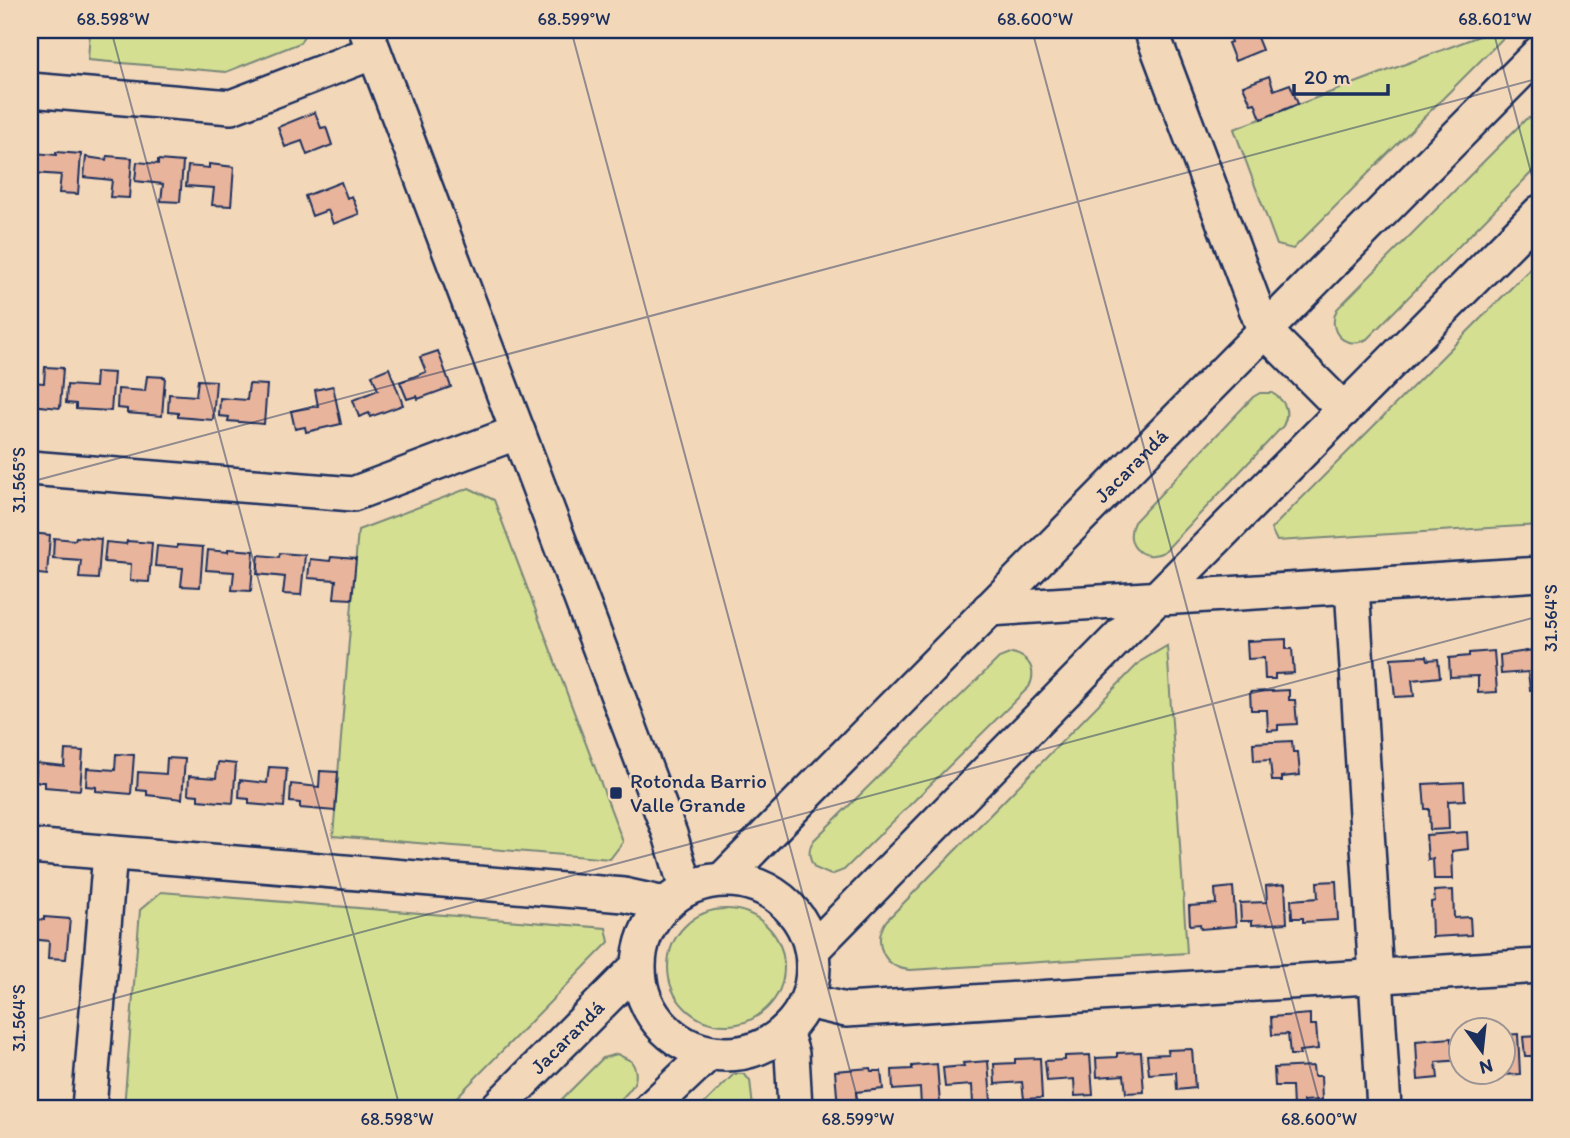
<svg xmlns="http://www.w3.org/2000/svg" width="1570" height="1138" viewBox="0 0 1570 1138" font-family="Itim,sans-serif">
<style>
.green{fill:#d4df92;stroke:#788778;stroke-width:2}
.building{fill:#e8b49b;stroke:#1b2f5e;stroke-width:2}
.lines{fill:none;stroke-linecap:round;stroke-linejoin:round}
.minor-casing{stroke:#1b2f5e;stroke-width:38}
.minor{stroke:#f2d7b9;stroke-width:33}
.ticks{fill:none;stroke:#1b2f5e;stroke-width:2;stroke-opacity:0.45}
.poi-dot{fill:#1b2f5e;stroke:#f2d7b9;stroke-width:2.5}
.labels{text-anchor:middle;stroke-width:5;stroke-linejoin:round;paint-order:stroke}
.street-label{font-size:21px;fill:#1b2f5e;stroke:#f2d7b9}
.poi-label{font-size:21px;fill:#1b2f5e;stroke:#f2d7b9;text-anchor:start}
.neatline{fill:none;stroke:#1b2f5e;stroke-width:2.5}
.ticks-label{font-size:18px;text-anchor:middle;fill:#1b2f5e}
</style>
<rect width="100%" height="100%" fill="#f2d7b9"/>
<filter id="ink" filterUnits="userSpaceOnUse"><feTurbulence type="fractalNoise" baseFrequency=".0143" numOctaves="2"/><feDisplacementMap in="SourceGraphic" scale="14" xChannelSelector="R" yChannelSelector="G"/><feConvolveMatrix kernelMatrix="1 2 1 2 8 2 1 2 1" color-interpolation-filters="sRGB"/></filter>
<g filter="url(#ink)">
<path class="green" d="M90,30h217l-7,13 -74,29 -138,-12z
M1495,30h16l-218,219 -16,-4 -43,-116z
M1540,115v49l-173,175c-22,12 -41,-8 -30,-30l189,-190z
M1540,259v266l-263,16 -6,-12z
M1260,393h12c14,8 18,19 11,33l-119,126c-22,11 -41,-8 -30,-30l119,-125z
M469,488l25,12 129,342 -13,17 -277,-23 25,-306z
M1167,646l20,307 -277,17c-26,-2 -38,-27 -24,-49l255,-260z
M1012,653c18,4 25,18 17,34l-185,183 -13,5 -16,-7c-6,-8 -8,-19 -1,-28l185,-182z
M161,892l445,36 3,14 -163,166h-322l16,-198z
M668 967a58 58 0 1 1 116 0a58 58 0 1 1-116 0Z
M617,1054l14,7c14,20 -5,33 -19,47h-59l50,-50z
M734,1074h9l7,6 3,28h-53z"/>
<path class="building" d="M1227,30h27l8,20 -27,11 -7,-18 3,-1z
M1269,76l5,14 16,-6 8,20 -37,15 -6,-16 -4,1 -8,-18z
M315,112l6,16 5,-1 6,18 -25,10 -5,-14 -17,6 -7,-20z
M56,152l25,2 -3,40 -19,-1 2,-18 -28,-2 2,-20 21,2z
M107,156l25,2 -3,40 -19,-1 2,-17 -28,-3 2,-20 20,3z
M158,160l25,2 -3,40 -19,-1 2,-17 -28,-3 2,-19 21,2z
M209,164l25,3 -3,39 -19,-1 2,-17 -28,-2 2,-20 21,2z
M341,182l6,16 5,-2 7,18 -26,10 -5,-14 -16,6 -7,-20z
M438,351l13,36 -33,12 -1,-3 -10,3 -7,-17 26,-10 -6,-15z
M45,367l18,1 -3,40 -30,-3v-23l14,1z
M389,368l14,37 -33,12 -1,-4 -10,4 -6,-17 25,-10 -6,-15z
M96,372l18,1 -3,38 -35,-2v-5l-10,-1 1,-18 28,2z
M147,376l18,1 -3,39 -35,-3v-4l-10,-1 1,-19 27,2z
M198,380l18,1 -3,39 -35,-3v-4l-10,-1 1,-18 27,2z
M249,384l18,1 -3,39 -36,-3 1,-4 -10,-1 1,-18 27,2z
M333,386l8,38 -35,8 -1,-5 -10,2 -4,-18 27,-5 -3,-16z
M30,533l20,2 -3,40 -17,-2z
M76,537l25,2 -3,40 -19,-1 2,-18 -28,-2 1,-20 21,2z
M127,541l25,2 -3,39 -19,-1 1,-17 -27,-2 2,-20 20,2z
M177,545l26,2 -3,40 -19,-1 2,-18 -28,-2 2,-20 20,2z
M228,549l26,2 -3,40 -19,-1 2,-18 -28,-2 2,-20 20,2z
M280,553l25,2 -4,40 -18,-1 2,-17 -28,-3 2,-19 20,2z
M331,557l25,2 -4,40 -18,-1 2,-18 -28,-2 2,-19 20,2z
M1286,639v10h6l2,24 -19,1v5h-10l-1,-21 -16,1 -1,-18z
M1540,649v40l-10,1 -2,-18 -27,2 -1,-19z
M1494,651l3,41 -19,1v-17l-28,1 -1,-19 20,-2v-3z
M1427,656l1,4 10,-1 2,18 -28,3 2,16 -19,1 -4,-39z
M1289,690v10h6l2,24 -19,1v5l-10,1 -1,-21h-16l-1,-18z
M1292,741l1,11h5l2,23 -18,2v4h-10l-2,-21 -16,1 -1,-18z
M65,750l18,1 -3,39 -35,-3v-5h-10l1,-19 28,3z
M116,754l18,1 -3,39 -35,-3v-4l-10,-1 1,-18 28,2z
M167,758l18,1 -3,40 -35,-4v-4l-10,-1 1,-18 28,2z
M218,762l18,2 -3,39 -35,-3v-5l-10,-1 1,-18 27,2z
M269,767l18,1 -3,39 -35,-3v-5l-10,-1 1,-18 27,3z
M320,771l18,1 -3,39 -35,-3v-5l-10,-1 1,-18 28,3z
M1464,782l1,18 -17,1 1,28 -19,1 -1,-21h-4l-2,-25z
M1467,832l1,17 -16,2 1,28h-19l-1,-20 -5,1 -2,-25z
M1336,881l2,39 -35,2v-4h-11l-1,-18 27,-2 -1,-16z
M1285,884l2,39 -35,2v-4h-11l-1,-18 27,-1 -1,-16z
M1233,887l3,39 -35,3 -1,-5 -10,1 -1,-19 27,-2 -1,-15z
M1453,890l1,28 16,-1 1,18 -39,2 -1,-35 4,-1 -1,-10z
M44,917l26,2 -4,40 -18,-1 1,-17 -19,-2v-20l14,1z
M1310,1014v11h6l2,24 -19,2 1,4h-10l-2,-21 -16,1 -1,-18z
M1518,1034l2,40 -18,1 2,-40z
M1540,1036v20h-15l-2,-19z
M1451,1038v4l11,-1v19l-26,2 2,16 -20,2 -2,-39z
M1192,1049l3,39 -18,2 -1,-18 -27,2 -2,-19 21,-1 -1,-4z
M1141,1052l3,40 -18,1 -2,-18 -27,2 -1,-19 21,-1v-4z
M1090,1055l3,40 -18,1 -1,-17 -27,2 -2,-20 20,-1v-4z
M1040,1058l2,40 -18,1 -2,-17 -27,2 -1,-20 21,-1v-4z
M988,1061l3,40 -18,2 -1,-18 -27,2 -2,-19 21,-2 -1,-3z
M937,1064l3,40 -19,2 -1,-18 -27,2 -1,-20 20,-1v-3z
M1313,1066l1,10h7l1,24 -19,1v5l-10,1 -1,-21h-17l-1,-18z
M870,1068l1,3h10l2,18 -27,3 1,15 -19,1 -3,-37z"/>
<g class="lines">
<defs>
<g id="minor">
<path d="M366,30l304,804 16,54"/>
<path d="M1151,30l113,300 80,80"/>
<path d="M30,90l201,17 143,-55"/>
<path d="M30,468l323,26 165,-62"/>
<path d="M1352,586l32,522"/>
<path d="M989,609l551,-35"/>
<path d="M30,846l594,49 41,9"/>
<path id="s1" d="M723,879l817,-827"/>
<circle cx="726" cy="967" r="87"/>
<path d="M812,950l345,-352 383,-386"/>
<path d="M807,1001l39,9 694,-44"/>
<path d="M785,1031l7,23 3,54"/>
<path d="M89,1108l21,-255"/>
<path id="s2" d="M497,1108l141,-142"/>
<path d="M651,1108l58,-55"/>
</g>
</defs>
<use href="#minor" class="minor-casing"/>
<use href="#minor" class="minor"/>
</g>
</g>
<path class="ticks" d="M111,30l289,1078M571,30l289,1078M1032,30l289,1078M1493,30l47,176M30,482l1510,-404M30,1021l1510,-405"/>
<rect class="poi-dot" x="609" y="786" width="14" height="14" rx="3.5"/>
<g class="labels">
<g class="street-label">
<text dy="7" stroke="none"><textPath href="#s1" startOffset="581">Jacarandá</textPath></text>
<text dy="7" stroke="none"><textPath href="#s2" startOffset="100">Jacarandá</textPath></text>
</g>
<g class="poi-label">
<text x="630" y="788">Rotonda Barrio<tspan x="630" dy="24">Valle Grande</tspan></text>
</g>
</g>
<rect width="1570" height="1138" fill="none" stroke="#f2d7b9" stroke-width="77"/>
<g transform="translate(1482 1051) rotate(165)"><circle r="33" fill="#f2d7b9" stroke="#9c9495" stroke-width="2"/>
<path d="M0-5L12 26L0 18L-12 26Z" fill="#1b2f5e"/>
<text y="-10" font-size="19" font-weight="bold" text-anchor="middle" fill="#1b2f5e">N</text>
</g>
<path d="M1294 84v10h94v-10" fill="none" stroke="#1b2f5e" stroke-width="3.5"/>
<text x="1304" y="84" font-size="21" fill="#1b2f5e" stroke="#f2d7b9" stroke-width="5" paint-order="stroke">20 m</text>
<rect x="38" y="38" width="1494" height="1062" class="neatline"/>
<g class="ticks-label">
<text x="113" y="25">68.598°W</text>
<text x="574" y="25">68.599°W</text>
<text x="1035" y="25">68.600°W</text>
<text x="1495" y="25">68.601°W</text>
<text transform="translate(19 480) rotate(-90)" y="6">31.565°S</text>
<text transform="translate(1551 618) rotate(-90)" y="6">31.564°S</text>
<text transform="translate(19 1018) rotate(-90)" y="6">31.564°S</text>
<text x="397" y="1125">68.598°W</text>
<text x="858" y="1125">68.599°W</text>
<text x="1319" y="1125">68.600°W</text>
</g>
</svg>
